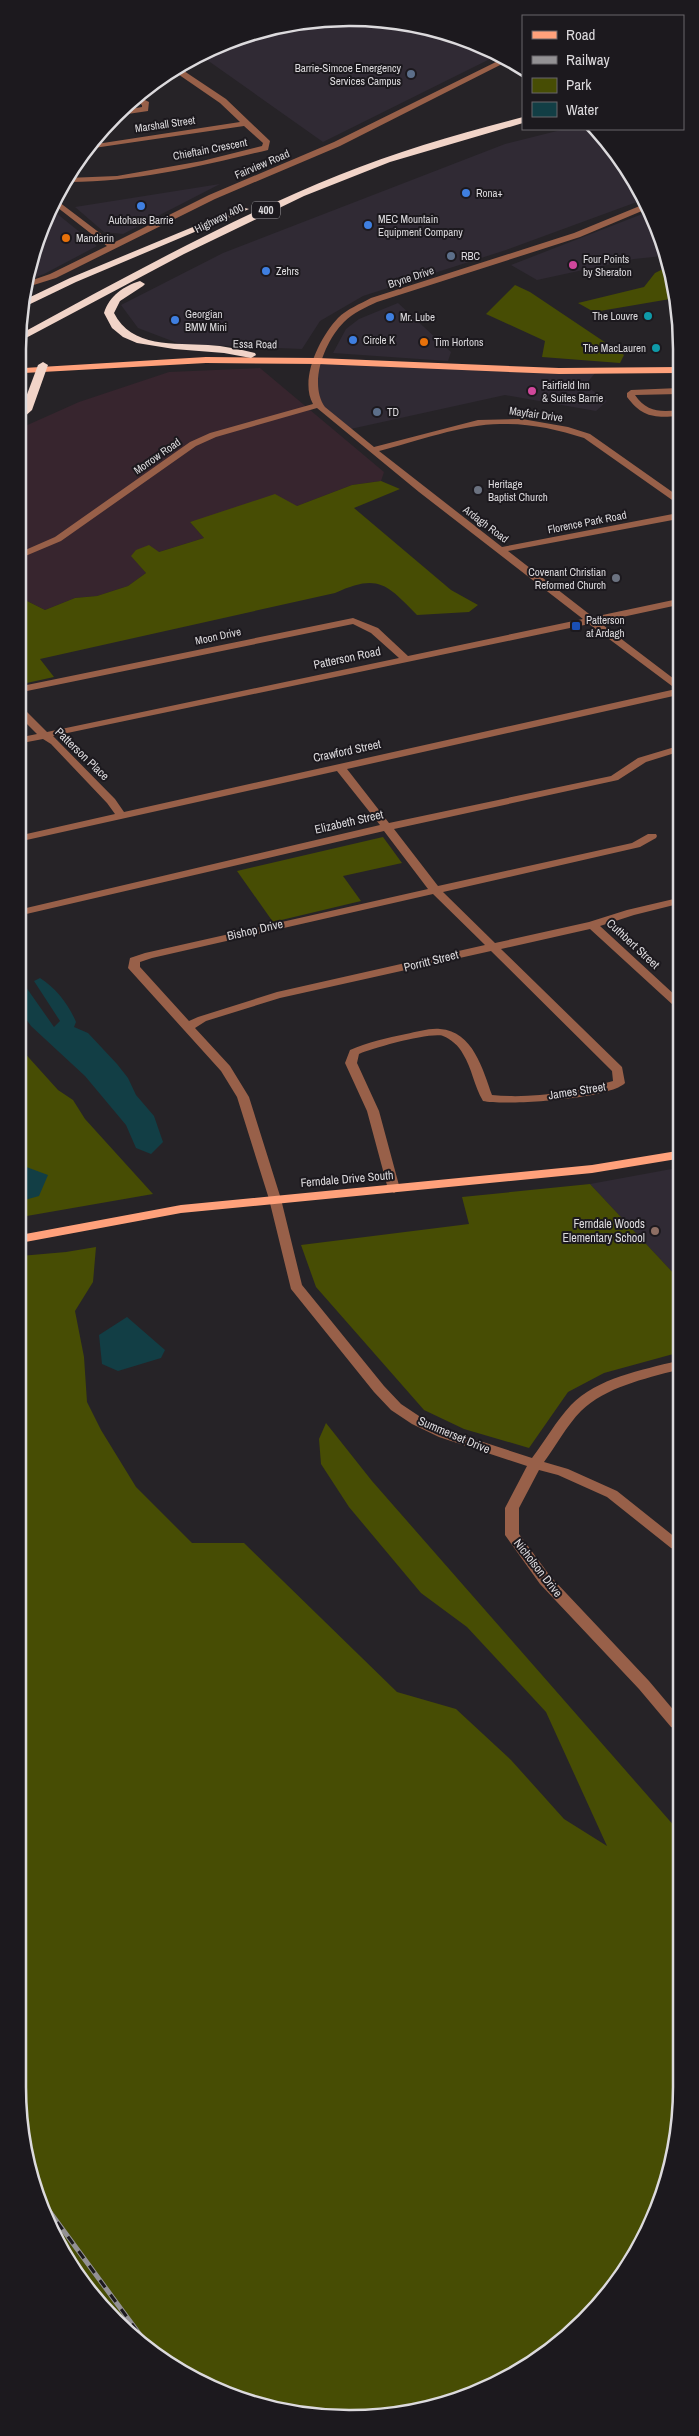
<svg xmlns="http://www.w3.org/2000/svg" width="699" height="2436" viewBox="0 0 699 2436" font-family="'Archivo Narrow',sans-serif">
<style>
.built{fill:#302a34}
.industrial{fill:#37252e}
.green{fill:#474d04}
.water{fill:#123e45}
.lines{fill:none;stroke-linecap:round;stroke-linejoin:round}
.minor{fill:#986049;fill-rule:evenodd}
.major{fill:#ffa17b;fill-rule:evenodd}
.highway{fill:#f1d4c8;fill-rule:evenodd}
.rail-casing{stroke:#939194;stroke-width:5}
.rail{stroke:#1c191e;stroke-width:3;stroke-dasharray:9;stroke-linecap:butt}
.service-dot{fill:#5c6f8a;stroke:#1c191e;stroke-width:2}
.shop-dot{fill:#3f7fe0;stroke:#1c191e;stroke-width:2}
.food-dot{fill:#e8710a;stroke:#1c191e;stroke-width:2}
.hotel-dot{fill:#d1479c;stroke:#1c191e;stroke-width:2}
.culture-dot{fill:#0f9aa8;stroke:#1c191e;stroke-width:2}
.worship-dot{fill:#6b7280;stroke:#1c191e;stroke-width:2}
.transit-dot{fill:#1a4fb4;stroke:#1c191e;stroke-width:2}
.education-dot{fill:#8d6e63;stroke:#1c191e;stroke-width:2}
.labels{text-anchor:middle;stroke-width:4;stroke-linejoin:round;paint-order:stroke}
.far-poi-label{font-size:11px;fill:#dcdadd;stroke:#1c191e;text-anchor:start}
.far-street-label{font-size:11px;fill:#dcdadd;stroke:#1c191e}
.shield{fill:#1c191e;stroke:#a2a0a4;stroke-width:1}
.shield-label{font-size:11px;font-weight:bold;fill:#dcdadd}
.street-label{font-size:12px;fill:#dcdadd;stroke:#1c191e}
.poi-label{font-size:12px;fill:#dcdadd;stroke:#1c191e;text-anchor:end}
.rim{fill:none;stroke:#dcdadd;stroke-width:2.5}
</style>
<rect width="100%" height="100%" fill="#262327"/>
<path class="built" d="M369,19l45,5 84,31 -175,87 -123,-87 34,-16z
M565,129l34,1 46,69 -139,51 -143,46 -43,25 -18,28 -122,-5 -42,-16 -17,-23 102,-52 282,-109z
M220,184l-97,50 -19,-2 -29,-25z
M50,208l47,38 -53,28 -19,7 18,-58z
M650,211l13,45 -29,3 -97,21 -26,-15z
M398,303l53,49 -3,9 -115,-8 13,-24 13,-10z
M318,361l279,10 -12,14 22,16 -11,10 -91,-16 -159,35 -32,-34z
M677,1168v109l-87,-93z"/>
<path class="industrial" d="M349,18l20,1 -135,20 50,-15z
M260,368l124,104 -3,9 -29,4 -55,21 -107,16 14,16 -45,14 -27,4 14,17 -18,13 -31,10 -22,2 -30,12 -22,-11v-172l56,-25 90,-30z"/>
<path class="green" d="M667,267l9,31 -82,14 -16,-9 66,-16 11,-14z
M515,285l15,7 94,63 -4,8 -78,-6 3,-16 -59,-27z
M381,481l19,8 -46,19 97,82 27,15 -9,7 -52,3c-30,-31 -39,-42 -82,-22l-295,66 14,18 -32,7 1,-85 22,11 30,-12 22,-2 31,-10 18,-13 -15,-17 5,-6 13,-5 10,7 45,-14 -14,-16 85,-28 22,12 55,-21z
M383,837l19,26 -59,13 18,25 -88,21 -36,-51z
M21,1049l37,41 15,10 12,19 68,75 -132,23z
M590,1184l87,93v76l-73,20 -36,19 -39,56 -65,-19 -40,-19 -108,-123 -15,-42 168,-21 -7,-27z
M96,1247l-3,35 -18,29 9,46 3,45 14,28 35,57 56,56h52l153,149 59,17 55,51 53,59 43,27 -61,-134 -79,-85 -46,-34 -72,-86 -28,-43 -2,-25 7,-16 46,58 304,347 -1,323 -38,102 -38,53 -48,44 -55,34 -60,23 -108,11 -65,-11 -60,-23 -55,-34 -48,-44 -57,-93 -19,-62 -6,-65 2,-830 46,-4z"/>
<path class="water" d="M40,978c16,10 29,27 36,44l-2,5 14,6 29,31 11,14 8,17 18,21 9,26 -12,12 -15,-6 -10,-23 -41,-49 -54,-50 -10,-14v-32l33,47 6,-6 -26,-40z
M21,1165l27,10 -9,21 -18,5z
M127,1317l38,33 -4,8 -43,13 -16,-7 -3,-29z"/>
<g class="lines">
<path class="minor" d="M504,58l6,2 -170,86 -125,53 -159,79 -32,10v-5l26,-9 57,-28 -54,-42 2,-5 58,44 96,-48 125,-53z
M178,67l48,32 44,42 -2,9c-67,16 -135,33 -204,32l3,-4 50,-2 85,-15 60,-15 1,-3 -19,-17 -157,23 3,-4 150,-23 -20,-19 -48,-33z
M137,96l12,6 -1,9 -34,5 5,-5 23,-4v-2l-9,-6z
M647,203l2,5 -69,29 -203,65c-11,5 -24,11 -33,20 -19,19 -36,61 -19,85l49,40 104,-27 44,-1 46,8 22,7 88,62v7l-3,-1 -91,-64c-27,-9 -56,-15 -84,-14 -36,0 -86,18 -121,27l123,96 176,-34v6l-170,32 85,66 85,-18v6l-79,17 79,60v13l-331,74 42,54 222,-47 27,-18 40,-12v6l-32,10 -28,18 -224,49 44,57 194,-43 16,-9h8l1,2 -1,2 -16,9 -197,45 52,51 94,-21 38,-12 51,-12v6l-44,11 -34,11 77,71v9l-4,-1 -83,-76 -89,20 121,118 3,16c-15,16 -120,23 -142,18 -9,-15 -11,-33 -20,-47 -4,-8 -12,-15 -20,-18 -13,-4 -70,12 -84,18l-2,9 22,48 21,78 -6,4 -6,-4 -21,-78 -22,-48 5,-13c18,-8 37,-12 56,-16 11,-2 23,-6 34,-5 33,2 43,41 52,66 39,4 83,-3 121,-14l-1,-10 -121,-120 -211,47 -74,23 -11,7 35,38 19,31 32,102 21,86 82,101 17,18 21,14 27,13 83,27c13,-17 24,-37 39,-53 26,-27 71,-35 106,-44v9c-33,9 -71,17 -96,41 -14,14 -25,35 -37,51l24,7 49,22 59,47v12l-5,-2 -64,-51 -49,-22 -19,-5 -20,38v26l31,42 99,105 27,32v16l-5,-2 -32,-38 -99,-105 -35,-49v-27l22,-42 -88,-29 -27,-13 -21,-14 -17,-18 -83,-103 -22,-90 -32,-102 -16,-26 -93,-103 2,-10 15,-5 283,-64 -44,-58 -362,84v-6l358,-84 -43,-54 -315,70v-6l93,-21 -8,-11 -56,-59 -8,-5 -21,4v-6l15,-3 -15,-15v-9l4,1 21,21 352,-74 -28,-25 -18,-9 -331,68v-6l331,-68 25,10 30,28 175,-37 -164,-127 -102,-84 -101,29 -20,9 -135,95 -38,16v-6l32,-14 135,-95 20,-9 103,-29c-14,-25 7,-67 25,-86 9,-9 22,-14 33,-20l203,-65zM589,624l87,65 -552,123 -9,-13 -62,-63zM433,894l52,51 -208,47 -79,25 -9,4 -49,-54v-5l12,-4z
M679,388v6l-44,1c11,17 26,17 43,15v6c-24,2 -36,1 -51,-19v-4l4,-3z"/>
<path class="major" d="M206,357l112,1 241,10 120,-1v6l-120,1 -241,-10 -112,-1 -182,10v-5z
M677,1151v8l-85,14 -411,40 -161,30v-8l161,-30 411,-40z"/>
<path class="highway" d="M523,117v6l-133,39 -86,34 -120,58 -160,85v-7c103,-56 206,-113 315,-157 59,-24 122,-42 184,-58z
M241,207l8,2 -173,73 -52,25v-7l46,-22z
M140,281l5,3 -2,2 -23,15 -6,12c17,35 61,30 94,32 16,1 31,4 47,8l1,2 -5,3 -27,-5 -50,-4 -37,-6 -14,-6 -11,-9 -8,-15c5,-17 20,-27 36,-32z
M43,362l5,3 -16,45 -9,8v-13l15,-40z"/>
<defs>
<path id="rail" d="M36,2193l118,161"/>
</defs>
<use href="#rail" class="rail-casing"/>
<use href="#rail" class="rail"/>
</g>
<g class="service-dot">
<circle cx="411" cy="74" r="5"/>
<circle cx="451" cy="256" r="5"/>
<circle cx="377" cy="412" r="5"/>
</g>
<g class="shop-dot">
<circle cx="466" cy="193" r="5"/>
<circle cx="141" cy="206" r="5"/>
<circle cx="368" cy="225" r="5"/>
<circle cx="266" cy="271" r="5"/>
<circle cx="390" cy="317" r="5"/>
<circle cx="175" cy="320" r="5"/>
<circle cx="353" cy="340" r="5"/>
</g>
<g class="food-dot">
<circle cx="66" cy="238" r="5"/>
<circle cx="424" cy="342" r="5"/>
</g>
<g class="hotel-dot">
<circle cx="573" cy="265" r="5"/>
<circle cx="532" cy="391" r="5"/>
</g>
<g class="culture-dot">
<circle cx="648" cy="316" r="5"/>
<circle cx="656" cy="348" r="5"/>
</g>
<g class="worship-dot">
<circle cx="478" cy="490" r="5"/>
<circle cx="616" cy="578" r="5"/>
</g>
<rect class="transit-dot" x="571" y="621" width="10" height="10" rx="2.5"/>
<circle class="education-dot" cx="655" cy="1231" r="5"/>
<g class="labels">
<g class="far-poi-label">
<text x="401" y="72" text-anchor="end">Barrie-Simcoe Emergency<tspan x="401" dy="13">Services Campus</tspan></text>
<text x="476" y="197">Rona+</text>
<text x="378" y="223">MEC Mountain<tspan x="378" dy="13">Equipment Company</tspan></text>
<text x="141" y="224" text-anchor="middle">Autohaus Barrie</text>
<text x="76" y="242">Mandarin</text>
<text x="461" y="260">RBC</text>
<text x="583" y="263">Four Points<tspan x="583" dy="13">by Sheraton</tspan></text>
<text x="276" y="275">Zehrs</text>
<text x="185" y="318">Georgian<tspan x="185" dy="13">BMW Mini</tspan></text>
<text x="638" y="320" text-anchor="end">The Louvre</text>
<text x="400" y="321">Mr. Lube</text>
<text x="363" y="344">Circle K</text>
<text x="434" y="346">Tim Hortons</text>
<text x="646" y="352" text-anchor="end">The MacLauren</text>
<text x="542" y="389">Fairfield Inn<tspan x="542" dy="13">&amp; Suites Barrie</tspan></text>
<text x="387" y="416">TD</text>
<text x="488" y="488">Heritage<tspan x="488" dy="13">Baptist Church</tspan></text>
<text x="606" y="576" text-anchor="end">Covenant Christian<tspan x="606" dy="13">Reformed Church</tspan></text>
<text x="586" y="624">Patterson<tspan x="586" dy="13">at Ardagh</tspan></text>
</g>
<g class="far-street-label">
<text transform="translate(165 124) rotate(-8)" y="4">Marshall Street</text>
<text transform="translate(210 149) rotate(-11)" y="4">Chieftain Crescent</text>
<text transform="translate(262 164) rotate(-23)" y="4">Fairview Road</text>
<text transform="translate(219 218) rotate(-26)" y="4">Highway 400</text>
<text transform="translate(411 277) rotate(-18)" y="4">Bryne Drive</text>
<text transform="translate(255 344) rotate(1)" y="4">Essa Road</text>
<text transform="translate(536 414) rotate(8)" y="4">Mayfair Drive</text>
<text transform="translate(157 456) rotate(-35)" y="4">Morrow Road</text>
<text transform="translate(587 522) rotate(-11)" y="4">Florence Park Road</text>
<text transform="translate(486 524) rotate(37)" y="4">Ardagh Road</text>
<text transform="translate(218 636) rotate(-12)" y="4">Moon Drive</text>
</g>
<rect class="shield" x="252" y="201.5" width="28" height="17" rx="4"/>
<g class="shield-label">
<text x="266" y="214">400</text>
</g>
<g class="street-label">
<text transform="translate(347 658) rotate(-12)" y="4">Patterson Road</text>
<text transform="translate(347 751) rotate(-12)" y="4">Crawford Street</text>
<text transform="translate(82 754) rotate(44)" y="4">Patterson Place</text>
<text transform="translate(349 822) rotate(-13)" y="4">Elizabeth Street</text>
<text transform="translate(255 930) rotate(-13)" y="4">Bishop Drive</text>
<text transform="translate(633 944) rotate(43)" y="4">Cuthbert Street</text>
<text transform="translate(431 961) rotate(-14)" y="4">Porritt Street</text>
<text transform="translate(577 1091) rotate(-9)" y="4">James Street</text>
<text transform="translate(347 1179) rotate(-5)" y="4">Ferndale Drive South</text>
<text transform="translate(454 1435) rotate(23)" y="4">Summerset Drive</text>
<text transform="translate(538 1568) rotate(52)" y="4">Nicholson Drive</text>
</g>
<g class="poi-label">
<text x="645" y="1228">Ferndale Woods<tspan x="645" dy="14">Elementary School</tspan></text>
</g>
</g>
<path d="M0 0H699V2436H0ZM349 26H350A323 323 0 0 1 673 349V2087A323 323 0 0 1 350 2410H349A323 323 0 0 1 26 2087V349A323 323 0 0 1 349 26Z" fill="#1c191e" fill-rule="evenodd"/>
<path class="rim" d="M349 26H350A323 323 0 0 1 673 349V2087A323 323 0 0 1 350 2410H349A323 323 0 0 1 26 2087V349A323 323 0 0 1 349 26Z"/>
<rect x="522" y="15" width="162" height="115" fill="#1c191e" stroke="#69666a"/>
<rect x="532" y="31" width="25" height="8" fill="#ffa17b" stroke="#69666a"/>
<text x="566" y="40" font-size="15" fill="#dcdadd">Road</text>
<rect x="532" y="56" width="25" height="8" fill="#939194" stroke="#69666a"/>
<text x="566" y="65" font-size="15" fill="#dcdadd">Railway</text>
<rect x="532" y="78" width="25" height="15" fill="#474d04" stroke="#69666a"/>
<text x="566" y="90" font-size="15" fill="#dcdadd">Park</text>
<rect x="532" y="102" width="25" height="15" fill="#123e45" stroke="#69666a"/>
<text x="566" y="115" font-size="15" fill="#dcdadd">Water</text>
</svg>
